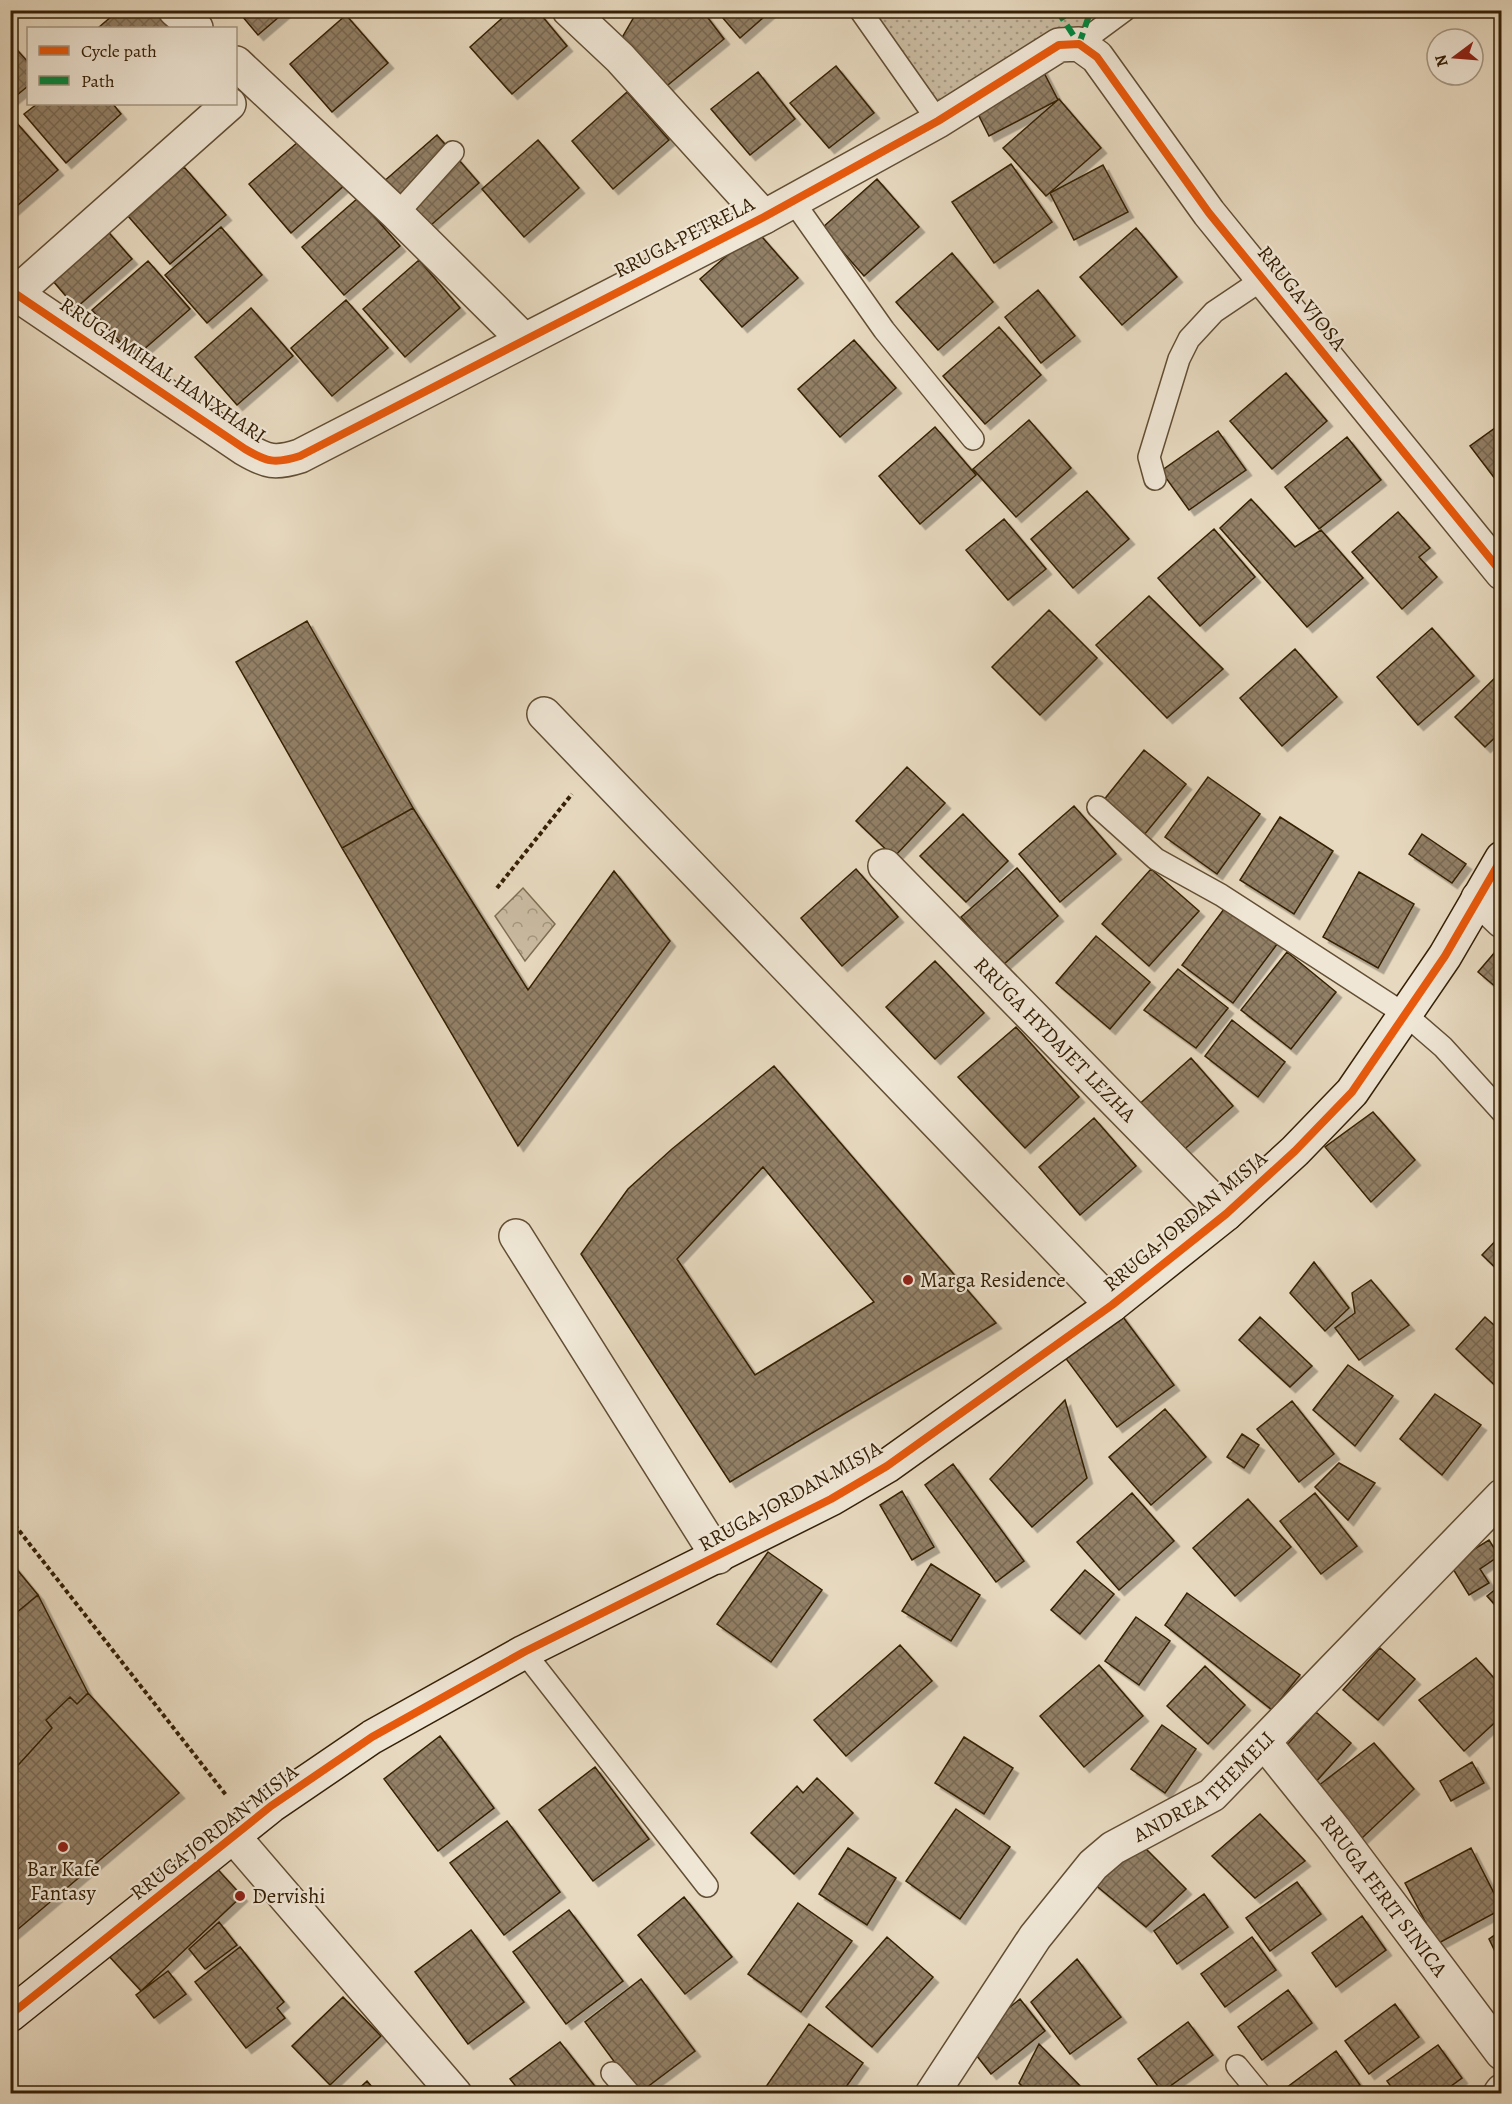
<svg xmlns="http://www.w3.org/2000/svg" width="1512" height="2104" viewBox="0 0 1512 2104" font-family="Alegreya,serif">
<style>
.grass{fill:url(#grass-dots);stroke:#7f6d53;stroke-width:1.5}
.forest{fill:url(#forest-crowns);stroke:#7f6d53;stroke-width:1.5}
.building{fill:url(#building-cross-hatch);stroke:#352006;stroke-width:1.5;fill-rule:evenodd;filter:url(#shadow)}
.lines{fill:none;stroke-linecap:round;stroke-linejoin:round}
.lane-casing{stroke:#624e34;stroke-width:24}
.street-casing{stroke:#624e34;stroke-width:36}
.secondary-casing{stroke:#352006;stroke-width:36}
.path{stroke:#352006;stroke-width:4;stroke-dasharray:4.5 3;stroke-linecap:butt}
.lane{stroke:#efe6d5;stroke-width:21}
.street{stroke:#efe6d5;stroke-width:33}
.secondary{stroke:#efe6d5;stroke-width:33}
.quiet{stroke:#00873e;stroke-width:6;stroke-dasharray:12 6;stroke-linecap:butt}
.cycleway-casing{stroke:#efe6d5;stroke-width:11}
.cycleway{stroke:#e8590c;stroke-width:8}
.poi-dot{fill:#8f2418;stroke:#efe6d5;stroke-width:2}
.labels{text-anchor:middle;stroke-width:4.5;stroke-linejoin:round;paint-order:stroke}
.street-label{font-size:21px;fill:#352006;stroke:#efe6d5}
.poi-label{font-size:21px;fill:#352006;stroke:#efe6d5;text-anchor:start}
</style>
<defs>
<pattern id="grass-dots" width="8" height="8" patternUnits="userSpaceOnUse" patternTransform="scale(1.5)"><rect width="8" height="8" fill="#c9baa0"/><path d="M2 2h.1M6 6h.1" fill="none" stroke="#a49780" stroke-width="1.8" stroke-linecap="round"/></pattern>
<pattern id="forest-crowns" width="20" height="18" patternUnits="userSpaceOnUse" patternTransform="scale(1.5)"><rect width="20" height="18" fill="#c9baa0"/><path d="M2 6a3 3 0 1 1 6 0M12 15a3 3 0 1 1 6 0" fill="none" stroke="#a49780"/></pattern>
<pattern id="building-cross-hatch" width="8" height="8" patternUnits="userSpaceOnUse" patternTransform="scale(1.5)"><rect width="8" height="8" fill="#928066"/><path d="M0 0l8 8M0 8l8-8" fill="none" stroke="#786852"/></pattern>
<filter id="shadow"><feDropShadow dx="5.5" dy="5.5" stdDeviation="0" flood-color="#0004"/></filter>
</defs>
<rect width="100%" height="100%" fill="#e7d9bf"/>
<filter id="stains"><feTurbulence type="fractalNoise" baseFrequency=".00333" numOctaves="4"/><feColorMatrix values="0 0 0 0 .2 0 0 0 0 .09 0 0 0 0 .02 0 0 0 .5 -.17"/></filter>
<radialGradient id="worn" r=".72"><stop offset=".6" stop-color="#630" stop-opacity="0"/><stop offset="1" stop-color="#630" stop-opacity=".3"/></radialGradient>
<path class="grass" d="M860,11h231l-12,33 -141,77z"/>
<path class="forest" d="M523,888l32,36 -30,37 -30,-45z"/>
<path class="building" d="M119,10h35l16,18h-72z
M237,10h50l-29,25z
M511,10h26l30,36 -55,48 -42,-47z
M638,10h64l22,29 -61,50 -44,-46z
M716,10h56l-32,28z
M346,15l42,48 -56,49 -42,-48z
M10,42l18,20v24l-18,15z
M836,66l38,47 -45,35 -39,-45z
M1041,67l17,33 -69,36 -17,-34z
M758,72l37,47 -45,36 -39,-46z
M627,92l42,48 -56,49 -41,-48z
M1059,99l42,49 -55,48 -43,-48z
M37,104h76l8,10 -55,49 -42,-49z
M16,122l42,48 -48,42v-85z
M437,135l42,48 -56,49 -41,-49z
M305,136l41,48 -55,49 -42,-49z
M538,140l41,48 -55,49 -42,-48z
M1011,164l41,58 -58,41 -42,-61z
M1103,165l25,47 -54,28 -24,-47z
M184,167l42,48 -56,49 -42,-48z
M877,179l42,48 -55,49 -42,-48z
M358,198l42,48 -56,49 -42,-48z
M90,211l42,48 -56,49 -41,-48z
M221,227l41,48 -55,48 -42,-48z
M1136,228l41,49 -55,48 -42,-48z
M756,230l42,48 -56,49 -42,-48z
M952,253l41,49 -55,48 -42,-48z
M419,260l41,48 -55,49 -42,-48z
M148,261l42,48 -56,49 -42,-48z
M1038,290l37,46 -34,27 -36,-46z
M346,300l42,48 -56,48 -41,-48z
M251,308l42,48 -56,49 -42,-48z
M999,327l42,48 -56,49 -42,-48z
M854,340l42,48 -56,49 -42,-48z
M1286,373l41,48 -55,48 -42,-48z
M1029,420l42,48 -55,49 -43,-48z
M1502,423v65l-32,-42z
M935,427l41,48 -56,49 -41,-48z
M1218,431l28,39 -57,40 -28,-39z
M1347,437l34,43 -62,49 -34,-42z
M1087,491l42,48 -56,49 -42,-49z
M1251,499l44,48 26,-17 42,48 -56,49 -87,-99z
M1398,512l32,36 -11,9 18,20 -35,32 -50,-57z
M1004,519l42,50 -38,31 -42,-50z
M1214,529l41,48 -55,49 -42,-48z
M1149,596l74,73 -56,49 -71,-73z
M1049,610l48,48 -57,57 -48,-48z
M307,621l106,187 -71,40 -106,-186z
M1432,628l42,48 -56,49 -41,-48z
M1295,649l42,48 -55,49 -42,-48z
M1502,671v60l-17,16 -30,-30z
M1144,750l42,34 -42,51 -41,-34z
M907,767l38,36 -51,54 -38,-36z
M1208,777l52,37 -43,60 -52,-37z
M1074,806l42,48 -56,48 -41,-48z
M413,808l115,182 86,-119 56,70 -152,205 -176,-298z
M963,814l45,47 -42,41 -46,-46z
M1280,817l53,34 -39,63 -54,-34z
M1422,834l44,30 -14,19 -43,-29z
M1017,868l41,48 -55,49 -42,-48z
M856,869l42,48 -56,49 -41,-48z
M1151,869l48,42 -50,55 -47,-42z
M1359,872l55,32 -36,64 -55,-31z
M1227,905l51,38 -45,60 -51,-38z
M1096,936l54,46 -40,47 -54,-46z
M1287,952l49,40 -45,57 -50,-39z
M1495,952l7,5v25l-5,6 -19,-16z
M935,961l49,52 -49,46 -49,-52z
M1178,969l50,39 -32,40 -52,-38z
M1232,1020l53,42 -27,35 -53,-41z
M1016,1027l63,70 -54,51 -67,-71z
M1191,1058l42,48 -55,49 -42,-48z
M774,1066l222,257 -266,159 -149,-228 47,-65 44,-40zM763,1167l111,135 -119,73 -78,-116z
M1373,1112l42,48 -44,42 -46,-55z
M1094,1118l42,48 -56,49 -41,-48z
M1502,1234v40l-20,-19z
M1314,1262l35,46 -24,23 -35,-38z
M1371,1280l38,45 -50,35 -24,-32 20,-15 -3,-20z
M1120,1313l54,72 -57,42 -53,-71z
M1260,1317l52,49 -22,21 -51,-47z
M1485,1317l17,15v60l-46,-43z
M1348,1365l45,31 -38,50 -42,-36z
M1435,1394l46,31 -39,50 -42,-36z
M1065,1400l22,78 -55,49 -42,-48z
M1292,1401l42,53 -35,28 -42,-53z
M1165,1409l41,48 -55,48 -42,-48z
M1242,1434l17,11 -15,23 -17,-11z
M1339,1463l36,20 -27,37 -33,-33z
M953,1464l71,97 -28,21 -71,-97z
M902,1491l32,56 -22,13 -32,-55z
M1132,1493l42,48 -55,49 -42,-48z
M1315,1493l42,53 -36,28 -41,-53z
M1248,1499l43,48 -56,49 -42,-48z
M1489,1540l10,16 -19,13 9,14 -20,12 -19,-31z
M768,1552l54,38 -51,72 -54,-38z
M10,1561l28,34 -28,23z
M931,1564l49,31 -29,46 -49,-30z
M1085,1570l29,24 -34,40 -29,-24z
M1502,1584v29l-15,-17z
M1187,1593l113,82 -28,35 -107,-85z
M38,1595l50,98 -11,11 -7,-7 -24,23 6,8 -42,46v-156z
M1136,1617l34,24 -31,44 -34,-24z
M900,1645l32,36 -86,75 -32,-36z
M1380,1648l35,31 -37,41 -35,-30z
M1476,1658l26,29v29l-38,35 -45,-51z
M1099,1665l44,51 -59,51 -44,-51z
M1205,1666l40,39 -37,39 -41,-38z
M88,1693l91,100 -169,143v-162l42,-46 -6,-8 24,-23 7,7z
M1316,1712l35,31 -37,41 -34,-31z
M1162,1725l34,24 -31,44 -34,-24z
M440,1736l54,72 -56,43 -54,-72z
M964,1737l49,31 -29,46 -49,-31z
M1374,1743l40,46 -52,49 -44,-52z
M1472,1762l12,21 -33,18 -11,-20z
M595,1767l54,72 -56,42 -54,-71z
M817,1778l36,35 -59,61 -43,-41 46,-47 6,7z
M956,1809l54,38 -50,72 -54,-38z
M1260,1814l45,47 -50,37 -43,-42z
M507,1821l53,71 -56,43 -54,-72z
M1143,1846l43,43 -40,38 -53,-44z
M848,1848l48,30 -29,47 -48,-31z
M1471,1848l31,61 -65,35 -32,-61z
M210,1861l32,35 -101,95 -33,-36z
M1297,1882l24,32 -51,37 -24,-33z
M1204,1894l24,33 -51,37 -23,-33z
M684,1897l48,60 -47,37 -47,-59z
M798,1903l54,38 -51,71 -53,-38z
M569,1910l54,71 -57,43 -53,-72z
M1362,1916l24,34 -50,37 -24,-34z
M219,1922l18,23 -32,24 -16,-20z
M471,1930l53,72 -56,42 -53,-72z
M1502,1930v36l-13,-27z
M887,1937l46,40 -61,70 -46,-40z
M1252,1937l24,33 -51,37 -24,-33z
M240,1947l44,55 -7,6 8,10 -39,30 -51,-66z
M1077,1959l44,58 -51,37 -39,-52z
M168,1971l18,23 -32,24 -18,-23z
M641,1979l54,72 -57,43 -53,-72z
M1288,1990l24,33 -50,37 -24,-33z
M343,1997l38,39 -51,49 -38,-39z
M1020,1999l25,32 -54,43 -25,-32z
M1395,2004l24,33 -50,37 -24,-33z
M1188,2022l25,33 -51,37 -24,-33z
M809,2024l54,39 -22,31h-80z
M560,2042l41,52h-79l-12,-15z
M1039,2044l47,48 -2,2h-54l-11,-11z
M1438,2045l24,33 -22,16h-44l-9,-13z
M1336,2051l24,34 -13,9h-57l-4,-6z
M367,2081l11,13h-25z"/>
<g class="lines">
<defs>
<path id="lane" d="M860,10l78,111
M1079,44l46,-34
M793,201l91,129 89,109
M397,214l56,-62
M1155,479l-6,-22 30,-98 10,-20 25,-27 49,-33
M1098,807l58,52 65,36 185,120 37,32 59,65
M524,1652l183,234
M1237,2066l23,28
M612,2073l18,21"/>
<g id="street">
<path d="M175,10l21,18"/>
<path d="M569,10l51,48 144,159"/>
<path d="M236,63l161,151 126,125"/>
<path d="M10,290l235,159c22,13 30,15 55,7l464,-239 174,-96 121,-76 20,-1 18,13 112,156 293,360"/>
<path d="M16,293l213,-189"/>
<path d="M544,714l568,591"/>
<path id="s1" d="M885,866l341,348"/>
<path d="M1478,898l24,23"/>
<path d="M516,1236l202,321"/>
<path id="s2" d="M1264,1742l70,87 168,224"/>
<path d="M233,1836l222,258"/>
<path id="s3" d="M932,2094l103,-157 58,-72 20,-17 99,-53 290,-299"/>
<path d="M1500,2094l2,-3"/>
</g>
<path id="secondary" d="M10,2015l261,-209 101,-69 152,-85 307,-153 56,-33 225,-161 114,-91 69,-63 57,-59 93,-136 57,-98"/>
</defs>
<use href="#lane" class="lane-casing"/>
<use href="#street" class="street-casing"/>
<use href="#secondary" class="secondary-casing"/>
<path class="path" d="M497,888l75,-94
M10,1519l216,276"/>
<use href="#lane" class="lane"/>
<use href="#street" class="street"/>
<use href="#secondary" class="secondary"/>
<path class="quiet" d="M1057,10l22,34
M1079,44l12,-34"/>
<defs>
<path id="cycleway" d="M10,290l235,159c22,13 30,15 55,7l464,-239 174,-96 121,-76 20,-1 18,13 112,156 293,360
M10,2015l261,-209 101,-69 152,-85 307,-153 56,-33 225,-161 114,-91 69,-63 57,-59 93,-136 57,-98"/>
</defs>
<use href="#cycleway" class="cycleway-casing"/>
<use href="#cycleway" class="cycleway"/>
</g>
<g class="poi-dot">
<circle cx="908" cy="1280" r="6"/>
<circle cx="63" cy="1847" r="6"/>
<circle cx="240" cy="1896" r="6"/>
</g>
<g class="labels">
<g class="street-label">
<text transform="translate(684 237) rotate(-27)" y="7">RRUGA PETRELA</text>
<text transform="translate(1302 298) rotate(51)" y="7">RRUGA VJOSA</text>
<text transform="translate(163 370) rotate(34)" y="7">RRUGA MIHAL HANXHARI</text>
<text dy="7" stroke="none"><textPath href="#s1" startOffset="243">RRUGA HYDAJET LEZHA</textPath></text>
<text transform="translate(1185 1221) rotate(-40)" y="7">RRUGA JORDAN MISJA</text>
<text transform="translate(790 1496) rotate(-29)" y="7">RRUGA JORDAN MISJA</text>
<text dy="7" stroke="none"><textPath href="#s3" startOffset="417">ANDREA THEMELI</textPath></text>
<text transform="translate(214 1832) rotate(-38)" y="7">RRUGA JORDAN MISJA</text>
<text dy="7" stroke="none"><textPath href="#s2" startOffset="195">RRUGA FERIT SINICA</textPath></text>
</g>
<g class="poi-label">
<text x="920" y="1287">Marga Residence</text>
<text x="63" y="1876" text-anchor="middle">Bar Kafe<tspan x="63" dy="24">Fantasy</tspan></text>
<text x="252" y="1903">Dervishi</text>
</g>
</g>
<rect width="1512" height="2104" fill="none" stroke="#e7d9bf" stroke-width="36"/>
<rect x="12" y="12" width="1488" height="2080" fill="none" stroke="#352006" stroke-width="3"/>
<rect x="18" y="18" width="1476" height="2068" fill="none" stroke="#352006" stroke-width="1.5"/>
<rect x="27" y="27" width="210" height="78" fill="#efe6d5" stroke="#a59782" stroke-width="1.5"/>
<rect x="39" y="46" width="30" height="9" fill="#e8590c" stroke="#a59782" stroke-width="1.5"/>
<text x="81" y="57" font-size="18" fill="#352006">Cycle path</text>
<rect x="39" y="76" width="30" height="9" fill="#00873e" stroke="#a59782" stroke-width="1.5"/>
<text x="81" y="87" font-size="18" fill="#352006">Path</text>
<g transform="translate(1455 57) rotate(254)"><circle r="28" fill="#efe6d5" stroke="#a59782" stroke-width="1.5"/>
<path d="M0-4.5L10 22L0 15L-10 22Z" fill="#8f2418"/>
<text y="-9" font-size="16" font-weight="bold" text-anchor="middle" fill="#352006">N</text>
</g>
<rect width="100%" height="100%" filter="url(#stains)"/>
<rect width="100%" height="100%" fill="url(#worn)"/>
</svg>
